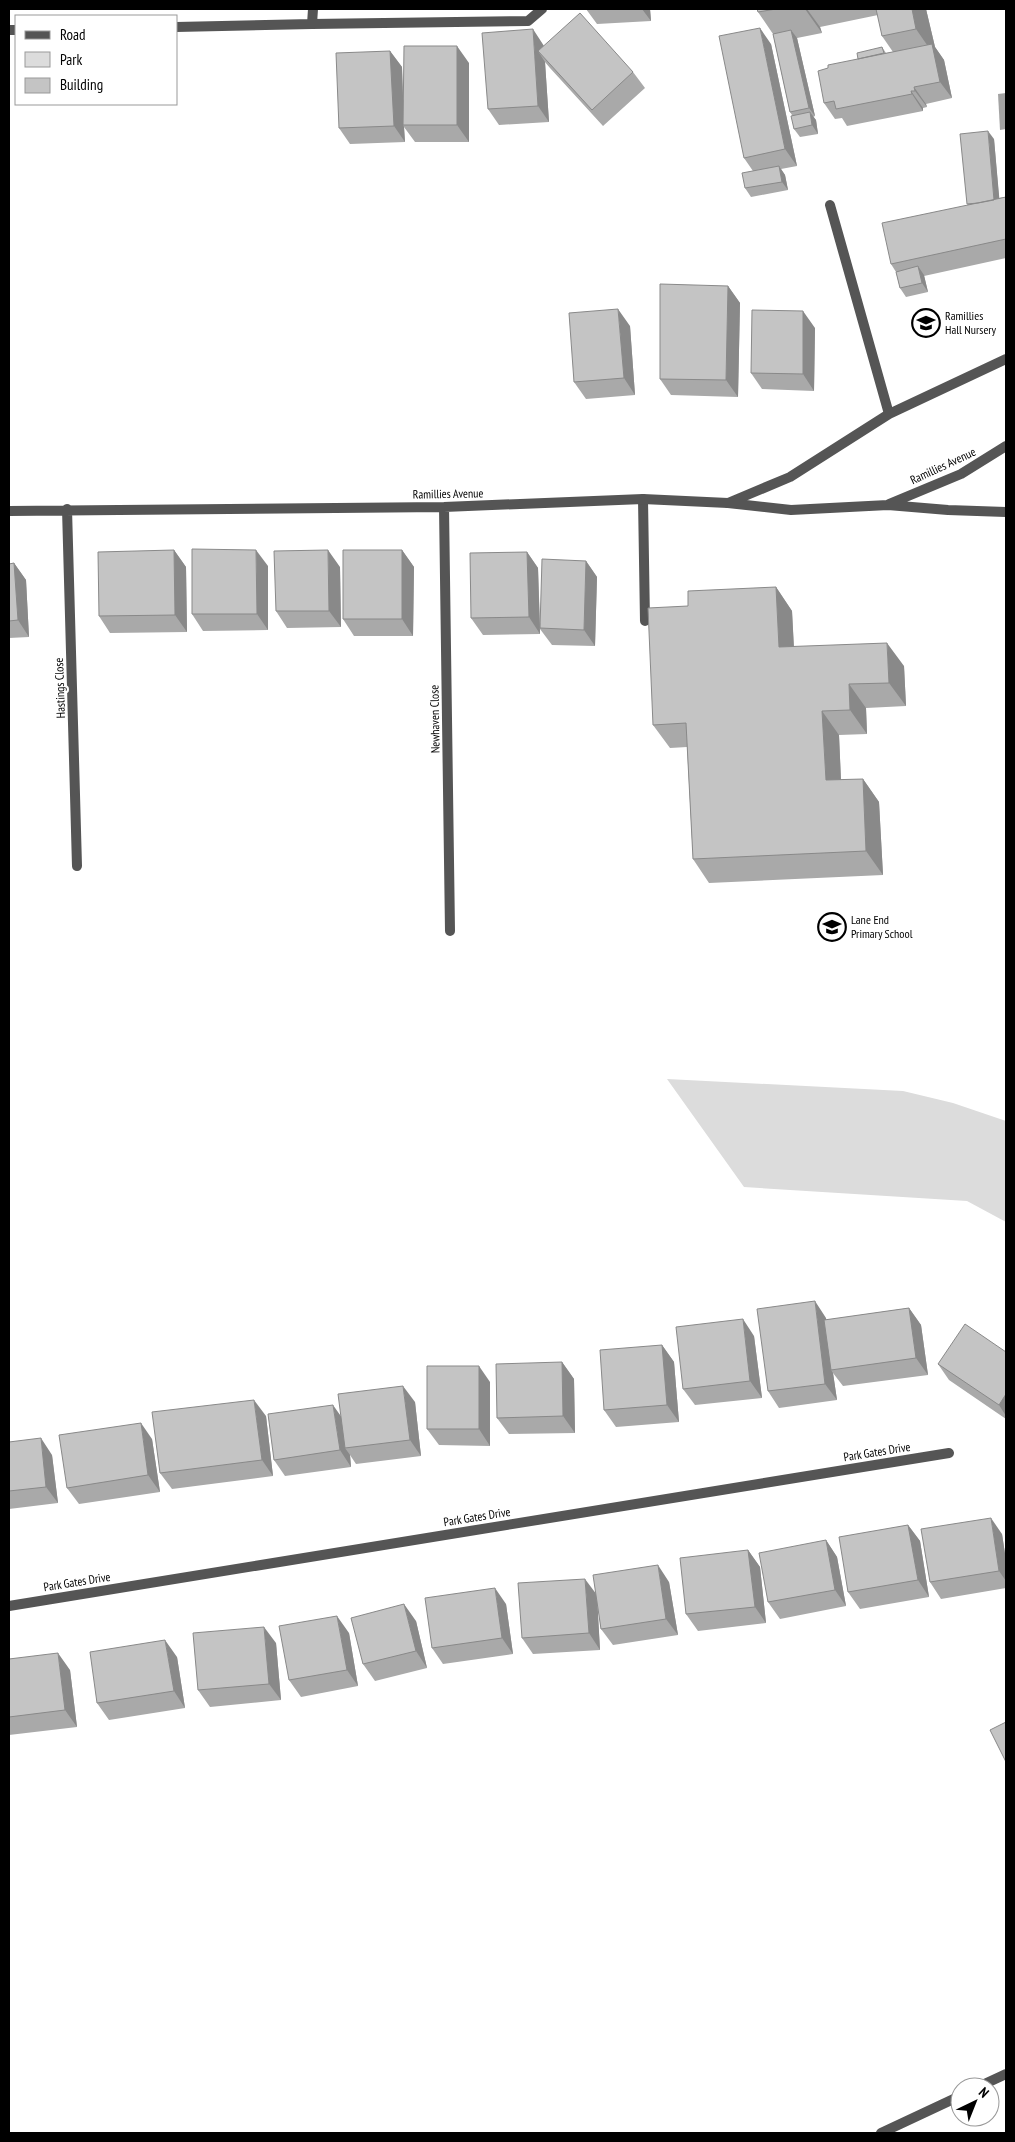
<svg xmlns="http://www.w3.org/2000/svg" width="1015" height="2142" viewBox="0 0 1015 2142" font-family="'PT Sans Narrow',sans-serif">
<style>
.green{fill:#dcdcdc}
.water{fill:#a3a3a3}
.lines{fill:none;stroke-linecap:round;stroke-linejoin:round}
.service{stroke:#555;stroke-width:10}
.minor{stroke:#555;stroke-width:10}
.wall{fill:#a9a9a9}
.shaded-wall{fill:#898989}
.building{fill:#c4c4c4;stroke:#898989}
.labels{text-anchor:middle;stroke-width:4.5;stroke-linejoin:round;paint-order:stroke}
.poi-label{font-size:12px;fill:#000;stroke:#fff;text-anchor:start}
.street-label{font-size:12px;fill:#000;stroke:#fff}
</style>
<rect width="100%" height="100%" fill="#fff"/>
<path class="green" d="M667,1079l236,12 50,12 53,18v101l-39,-21 -223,-14z"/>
<path class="water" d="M1006,93v36l-6,1 -2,-36z"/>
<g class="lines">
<path class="service" d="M830,205l59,209
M643,499l2,122
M728,503l62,-26 99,-63 117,-55"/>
<path class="minor" d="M312,24l216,-3 14,-12
M176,27l136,-3 1,-15
M9,30h7
M889,504l72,-30 45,-28
M444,507l6,424
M67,509l10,357
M9,511l435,-4 199,-8 85,4 63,7 97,-5 60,5 58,2
M9,1606l940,-153
M978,2087l28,-13
M881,2133l79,-37"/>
</g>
<path class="wall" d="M586,9h64l1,12 -54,3z
M757,9h169l9,38 9,13 8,38 -26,6 1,3 -4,1v3l-76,15 -5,-8 -7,1 -11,-16 4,-35 30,-9 24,-12 4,6 7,-1 -11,-16 -4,-21 -58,12 2,6 -25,5 18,78 -2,1 3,3 2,14 -18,3 -6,-8 -2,-14 -2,-3 -17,-78 -15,-22z
M771,44l26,122 -16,3 4,6 3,15 -37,7 -6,-9 8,-17 -9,-13z
M544,46l89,26 12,16 -42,38 -53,-58 -5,-6 4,60 -50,3 -11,-16z
M390,51l12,16 1,33 66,-37v79h-54l-11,-15 1,15 -55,2 -11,-16z
M994,139l5,59 7,-1v61l-82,18 4,16 -22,5 -6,-9 -4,-16 -5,-8 77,-59 -1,-1z
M728,286l12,17 -2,94 -67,-2 -11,-16z
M630,326l5,69 -49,4 -12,-17z
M815,328l-1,63 -52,-2 -11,-16z
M174,550l12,17 1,65 -77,1 -11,-17z
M402,550l12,17 -1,69h-59l-11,-17z
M527,552l11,16 2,56 46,-63 11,16 -2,69 -43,-1 -12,-16v5l-57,1 -12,-17z
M14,563l12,17 3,57 -20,1v-74z
M268,566v64l-65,1 -11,-17z
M340,567l1,60 -54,1 -11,-17z
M776,587l16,24 2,36 110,19 2,40 -40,2 1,26 -28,1 2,45 22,-1 16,23 4,73 -174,8 -16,-24 -6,-112 -17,1 -17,-23 35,-119z
M909,1308l12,17 7,50 -85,11 -10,-13 4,27 -58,8 -11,-17 58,-73v2z
M754,1336l8,62 -67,7 -12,-16z
M662,1345l12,17 5,60 -63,5 -12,-17z
M1006,1352v67l-57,-39 -11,-16z
M562,1362l12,17 1,54 -66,1 -12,-16z
M490,1382v64l-51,-1 -12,-16z
M415,1402l6,54 -65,8 -6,-9 1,12 -66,9 -11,-16z
M266,1416l7,60 -101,13 -12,-16z
M152,1439l8,53 -81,12 -12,-16z
M9,1442l43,13 6,48 -49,6z
M908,1525l12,16 9,56 -69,12 -12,-17z
M1002,1534l4,26v28l-65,11 -11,-17z
M826,1540l11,17 9,49 -66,13 -12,-17z
M748,1550l12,17 6,56 -68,8 -12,-17z
M669,1582l9,53 -65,10 -12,-16 -4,-28 3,49 -67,4 -11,-16 74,-44z
M506,1604l7,50 -70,10 -11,-16z
M416,1621l11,47 -52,13 -12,-17z
M349,1633l9,53 -57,11 -12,-17z
M276,1643l5,57 -71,7 -12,-17z
M177,1657l8,51 -76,12 -12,-17z
M9,1659l61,11 7,57 -68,8z"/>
<path class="shaded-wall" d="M642,9h8l1,12z
M805,9h2l13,18 2,6z
M912,9h14l9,38 9,13 8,38 -12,-16 -6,-27 -18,-26z
M760,28l11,16 26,122 -12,-17z
M533,29l11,17 -6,5 7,11 4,60 -11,-16z
M791,30l6,8 18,78 -6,-8z
M457,46l12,17v79l-12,-17z
M390,51l12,16 2,58h-1l1,2 1,15 -11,-16z
M914,87l12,17 1,3 -12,-16z
M911,91l12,17v3l-11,-17z
M810,112l6,8 2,14 -6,-9z
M988,131l6,8 7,78 -6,-8z
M779,166l6,9 3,15 -6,-8z
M918,266l6,9 4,17 -6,-9z
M728,286l12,17 -2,94 -12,-17z
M618,309l12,17 5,69 -11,-17z
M803,311l12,17 -1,63 -11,-17z
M174,550l12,17 1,65 -12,-17z
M256,550l12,16v64l-11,-16z
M328,550l12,17 1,60 -12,-16z
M402,550l12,17 -1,69 -11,-17z
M527,552l11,16 2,66 -11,-17z
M586,561l11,16 -2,69 -11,-16z
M14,563l12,17 3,57 -11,-17z
M776,587l16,24 3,60 -16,-24z
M887,643l17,23 2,40 -17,-23z
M849,684l17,24 1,26 -17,-24z
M822,711l17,24 3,69 -16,-24z
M863,779l16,23 4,73 -17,-24z
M815,1301l11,17 7,52h-2l2,3 4,27 -12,-16z
M909,1308l12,17 7,50 -12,-17z
M743,1319l11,17 8,62 -12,-17z
M662,1345l12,17 5,60 -12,-17z
M562,1362l12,17 1,54 -12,-17z
M479,1366l11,16v64l-11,-17z
M403,1386l12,16 6,54 -11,-16z
M1006,1394v22l-7,-11z
M254,1400l12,16 7,60 -11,-16z
M333,1405l12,17v26l5,7 1,12 -11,-17z
M141,1423l11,16 8,53 -12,-17z
M41,1438l11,17 6,48 -12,-16z
M991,1518l11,16 4,26v21l-7,-10z
M908,1525l12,16 9,56 -11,-17z
M826,1540l11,17 9,49 -11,-16z
M748,1550l12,17 6,56 -11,-16z
M658,1565l11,17 9,53 -12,-16z
M585,1579l12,16 3,55 -11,-17z
M495,1588l11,16 7,50 -11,-16z
M404,1604l12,17 11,47 -11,-17z
M337,1616l12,17 9,53 -11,-16z
M264,1627l12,16 5,57 -12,-16z
M165,1640l12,17 8,51 -11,-17z
M58,1653l12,17 7,57 -12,-17z"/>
<path class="building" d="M757,9h19l-18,3z
M876,9h36l4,20 -34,7z
M580,13l53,59 -41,38 -54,-59z
M760,28l25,121 -41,9 -25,-122z
M533,29l5,77 -50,3 -6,-76z
M791,30l18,78 -19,4 -17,-78z
M932,44l8,38 -26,5 1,4h-4l1,3 -76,15 -2,-8 -10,2 -6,-32 10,-3v-3z
M404,46h53v79h-54z
M882,47l2,6 -26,6 -1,-6z
M390,51l4,75 -55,2 -3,-75z
M810,112l2,13 -18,4 -3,-13z
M988,131l6,69 -16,3 -11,1 -7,-70z
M779,166l3,16 -37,6 -3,-15z
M1006,197v42l-115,25 -9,-41z
M918,266l4,17 -22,5 -4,-16z
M660,284l68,2 -2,94 -66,-1z
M618,309l6,69 -50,4 -5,-69z
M752,310l51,1v63l-52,-1z
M192,549l64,1 1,64h-65z
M174,550l1,65 -76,1 -1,-64z
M328,550l1,61h-53l-2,-60z
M343,550h59v69h-59z
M527,552l2,65 -58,1 -1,-65z
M542,559l44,2 -2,69 -44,-2z
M14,563l4,57 -9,1v-57z
M776,587l3,60 108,-4 2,40 -40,1 1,26 -28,1 4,69 37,-1 3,72 -173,8 -7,-136 -33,2 -5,-117 40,-2v-15z
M815,1301l10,83 -57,7 -11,-82z
M909,1308l7,50 -85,12 -7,-50z
M743,1319l7,62 -67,8 -7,-62z
M965,1324l41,28v42l-7,11 -61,-41z
M662,1345l5,60 -63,5 -4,-60z
M562,1362l1,54 -66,2 -1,-54z
M427,1366h52v63h-52z
M403,1386l7,54 -65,8 -7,-54z
M254,1400l8,60 -102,13 -8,-61z
M333,1405l7,45 -66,10 -6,-46z
M141,1423l7,52 -81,13 -8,-53z
M41,1438l5,49 -37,4v-49z
M991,1518l8,53 -69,11 -9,-53z
M908,1525l10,55 -70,12 -9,-55z
M826,1540l9,50 -67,12 -9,-49z
M748,1550l7,57 -69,7 -6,-56z
M658,1565l8,54 -65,10 -8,-54z
M585,1579l4,54 -67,5 -4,-55z
M495,1588l7,50 -70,10 -7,-50z
M404,1604l12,47 -53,13 -12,-46z
M337,1616l10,54 -58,10 -10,-54z
M264,1627l5,57 -71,6 -5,-57z
M165,1640l9,51 -77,12 -7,-51z
M58,1653l7,57 -56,7v-58z
M1006,1722v40l-16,-32z"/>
<defs>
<symbol id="school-ring" viewBox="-11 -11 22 22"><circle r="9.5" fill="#fff" stroke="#000" stroke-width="1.5"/><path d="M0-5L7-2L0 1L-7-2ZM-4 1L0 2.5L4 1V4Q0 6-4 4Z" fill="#000"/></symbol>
</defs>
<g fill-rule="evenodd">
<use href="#school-ring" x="910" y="307" width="32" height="32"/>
<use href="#school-ring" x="816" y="911" width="32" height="32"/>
</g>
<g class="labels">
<g class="poi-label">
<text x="945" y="320">Ramillies<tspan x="945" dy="14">Hall Nursery</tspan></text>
<text x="851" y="924">Lane End<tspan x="851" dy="14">Primary School</tspan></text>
</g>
<g class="street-label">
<text transform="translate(943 466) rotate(-25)" y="4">Ramillies Avenue</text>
<text transform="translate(448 494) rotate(-1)" y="4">Ramillies Avenue</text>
<text transform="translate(60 688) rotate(-92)" y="4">Hastings Close</text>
<text transform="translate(435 719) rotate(-91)" y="4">Newhaven Close</text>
<text transform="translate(877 1452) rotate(-9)" y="4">Park Gates Drive</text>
<text transform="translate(477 1517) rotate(-9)" y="4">Park Gates Drive</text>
<text transform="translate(77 1582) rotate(-9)" y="4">Park Gates Drive</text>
</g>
</g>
<rect width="1015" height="2142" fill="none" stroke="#000000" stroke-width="20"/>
<rect x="15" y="15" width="162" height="90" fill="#ffffff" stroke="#999999"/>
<rect x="25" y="31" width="25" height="8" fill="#555555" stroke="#999999"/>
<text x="60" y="40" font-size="15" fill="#000000">Road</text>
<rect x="25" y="52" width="25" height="15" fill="#dcdcdc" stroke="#999999"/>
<text x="60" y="65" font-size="15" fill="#000000">Park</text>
<rect x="25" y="78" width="25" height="15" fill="#c4c4c4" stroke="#999999"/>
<text x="60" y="90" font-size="15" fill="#000000">Building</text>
<g transform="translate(975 2102) rotate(43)"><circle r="24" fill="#ffffff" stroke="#999999"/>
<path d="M0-4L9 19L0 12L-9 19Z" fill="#000000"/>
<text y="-8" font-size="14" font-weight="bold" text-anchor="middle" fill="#000000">N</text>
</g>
</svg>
